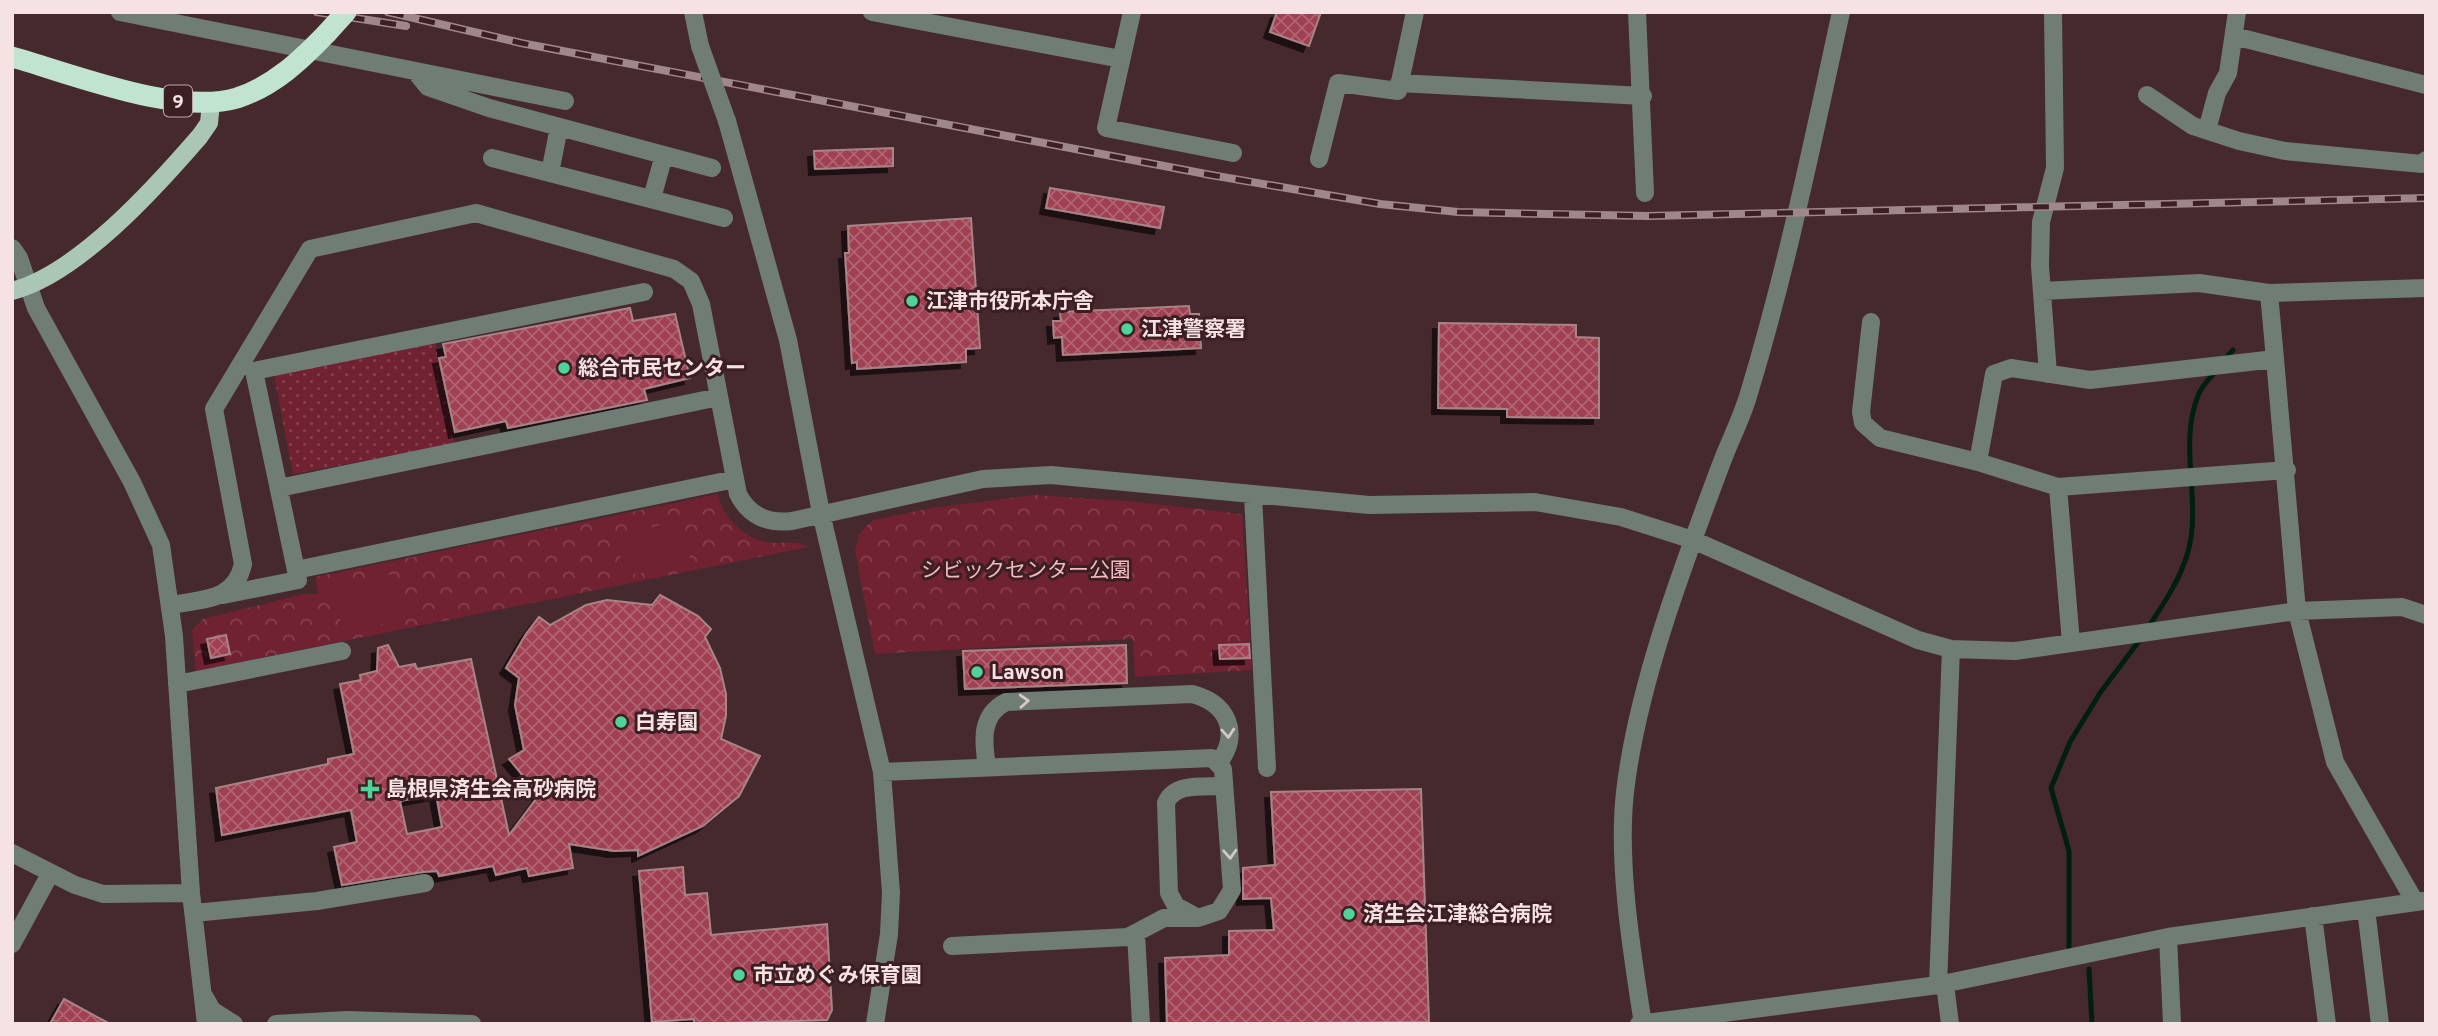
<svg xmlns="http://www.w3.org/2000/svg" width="2438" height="1036" viewBox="0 0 2438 1036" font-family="Overpass,'Noto Sans JP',sans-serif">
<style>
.grass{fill:url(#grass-dots)}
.park{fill:url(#park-crowns)}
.pitch{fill:#702132}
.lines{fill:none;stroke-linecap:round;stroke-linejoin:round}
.stream{stroke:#001f10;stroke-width:5}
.building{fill:url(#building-cross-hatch);stroke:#a88487;stroke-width:2;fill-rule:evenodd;filter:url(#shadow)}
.minor{stroke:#6f7d75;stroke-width:18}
.major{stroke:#aac7b6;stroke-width:18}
.highway{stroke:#c1e4d0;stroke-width:21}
.rail-casing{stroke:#a0878a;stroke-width:8}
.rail{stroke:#3c1f23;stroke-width:5;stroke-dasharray:16;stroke-linecap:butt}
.minor-bridge{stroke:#6f7d75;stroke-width:18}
.highway-bridge{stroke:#c1e4d0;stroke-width:21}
.oneway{stroke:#d4c8c8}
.poi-dot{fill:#4fd399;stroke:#3c1f23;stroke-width:2.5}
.labels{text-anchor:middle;stroke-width:6;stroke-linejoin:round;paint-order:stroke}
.shield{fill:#3c1f23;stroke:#bea7a9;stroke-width:2}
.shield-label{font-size:19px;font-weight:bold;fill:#f6e1e3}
.poi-label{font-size:21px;font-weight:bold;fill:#f6e1e3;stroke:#3c1f23;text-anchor:start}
.park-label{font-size:21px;fill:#efb9be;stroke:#3c1f23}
</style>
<defs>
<pattern id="grass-dots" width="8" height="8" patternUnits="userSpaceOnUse" patternTransform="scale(1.75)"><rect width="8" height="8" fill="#702132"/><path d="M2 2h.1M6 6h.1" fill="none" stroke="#854150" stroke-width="1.8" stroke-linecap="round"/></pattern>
<pattern id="park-crowns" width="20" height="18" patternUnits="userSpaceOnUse" patternTransform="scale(1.75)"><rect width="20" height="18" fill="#702132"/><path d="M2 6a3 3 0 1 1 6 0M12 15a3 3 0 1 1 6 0" fill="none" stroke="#854150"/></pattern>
<pattern id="building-cross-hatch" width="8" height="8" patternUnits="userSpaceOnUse" patternTransform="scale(1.75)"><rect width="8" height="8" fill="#a04052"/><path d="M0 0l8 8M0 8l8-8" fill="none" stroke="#b26473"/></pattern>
<filter id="shadow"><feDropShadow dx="-6" dy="6" stdDeviation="0" flood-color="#0009"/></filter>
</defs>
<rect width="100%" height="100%" fill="#46292d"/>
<path class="grass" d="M435,340l20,104 -162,30 -20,-104z"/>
<path class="park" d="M718,494c4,22 26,44 48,48 16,3 27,-3 43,5l-613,124 -4,-41 11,-11 101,-25h14l-3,-17z
M1033,495l95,6 114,13 10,156 -117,7 -2,-38 -258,15 -20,-103 4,-17 6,-7 9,-7 58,-12z"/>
<path class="pitch" d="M682,521l9,42 -66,13 -9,-41z
M393,574l10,45 -60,13 -10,-45z"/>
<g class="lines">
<path class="stream" d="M2225,359l8,-9
M2147,629c16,-24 33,-49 41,-77 14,-50 -10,-107 10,-156 3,-10 13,-19 19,-26
M2069,947v-96l-18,-63 19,-46 30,-49 42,-56
M2089,969l3,55"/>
</g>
<path class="building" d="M1277,12h44l-12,34 -39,-14z
M893,148v18l-78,3 -1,-18z
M1050,188l114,19 -4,21 -114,-20z
M971,218l9,130 -14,1v13l-109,7v-7l-5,1 -7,-110h4l-1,-27z
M1189,306l1,8h9l2,34 -138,7 -1,-18 -8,1 -1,-17h8l-1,-9z
M630,308l3,13 42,-7 15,64 -46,11 3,11 -139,28 -2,-7 -51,11 -16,-74 7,-1 -3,-13z
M1439,323l137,2v12l23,1v80l-92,-1v-8l-69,-1z
M660,595l38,21 13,13 -6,8 15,31 6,26v22l-5,23 39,17 -21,40 -36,30 -65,30v-6l-24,1 -45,-7 4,24 -44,8 -2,-8 -31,7 -3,-9 -54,10 -2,-5 -14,1 -81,13 -8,-38 23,-5 -6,-32 -129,25 -6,-47 112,-24v-5l26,-5 -14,-70 21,-4 -1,-5 17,-4 1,-23 10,-3 11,22 16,-3 2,5 54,-10 38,176 30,-40 -30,-36 15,-9 -9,-45 4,-27 -13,-10 20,-34 13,-17 11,8 36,-20 21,-5 45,5zM436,794l6,33 -35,7 -7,-33z
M226,635l4,19 -19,4 -4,-19z
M1249,644l1,14 -30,1 -1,-14z
M1126,645l1,38 -162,6 -2,-38z
M1421,789l8,233 -262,2 -2,-66 64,-3v-24l45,-1 -3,-32 -28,1v-31l32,-3 -4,-73z
M683,867l2,28 22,-2 4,42 116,-11 5,86 -5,10 -133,4v-5l-42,3 -13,-151z
M64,999l46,25h-60z"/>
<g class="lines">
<path class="minor" d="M120,12l445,89
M693,12l7,34
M872,12l249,47
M1132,12l-26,116 127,25
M1637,12l8,181
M2234,36l192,49
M415,71l13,16 61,21 223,60
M1399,83l244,13
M2147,95l46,31 46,15 46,10 137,13 4,-4
M727,121l61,219 33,173 61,259 9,121 -2,41 -14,90
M2207,130l10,-37 11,-20 9,-61
M492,158l232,60
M1319,159l19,-76 60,8 17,-79
M550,173l9,-46
M652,198l12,-43
M12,248l7,10 17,50 96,174 29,63 13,91 17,257 15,131
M2043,291l156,-8 70,10 6,66
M2269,293l157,-5
M1871,322l-10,90 2,11 17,15 98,24
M2048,374l-8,-108 1,-44 14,-54 -2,-156
M2058,487l229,-17
M279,488l440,-91
M1253,496l14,272
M296,570l439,-91
M223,595l75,-15 -44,-209 390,-79
M171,605c32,-6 64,-4 72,-41l-29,-155 96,-160 166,-36 198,56 17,12 10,23 37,190c11,22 30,30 54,27l191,-42 68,-4 318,30 166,-3 86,15 72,23 225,100 33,9 64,2 282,-40 105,-4 24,8
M2071,643l-13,-156 -80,-25 16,-88 17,-6 79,12 185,-21 22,252 38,151 80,140
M177,684l165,-33
M987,767c-4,-26 -7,-52 19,-65l186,-8c35,9 49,38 27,69
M882,772l330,-14 11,11 9,121 -13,21 -21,7 -22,-12 -7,-13 -3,-90c8,-21 39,-16 58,-17
M12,853l63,32 28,9 88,-1
M2366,909l14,115
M194,913l123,-12 108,-18
M2313,916l14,108
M1136,933l5,91
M2168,937l4,87
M12,944l38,-70
M952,946l176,-9 36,-19h31
M1945,984l5,40
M1938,985l13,-336
M204,996l8,14 22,14
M276,1024l71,-4 125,4
M1639,1024l299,-39 230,-48 255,-36
M1643,1024c-11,-71 -26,-161 -18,-232 12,-105 58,-226 95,-325 9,-25 22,-49 29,-74 38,-125 64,-253 92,-381"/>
<path class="major" d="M12,291c66,-17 144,-104 188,-155l9,-13 2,-20"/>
<path class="highway" d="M12,57c61,17 165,59 225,41 37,-12 64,-38 90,-65"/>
<defs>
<path id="rail" d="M317,12l89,14
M388,12l133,31 690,132 169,29 78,8 189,4 779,-18"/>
</defs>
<use href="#rail" class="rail-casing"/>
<use href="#rail" class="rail"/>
<path class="minor-bridge" d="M700,46l27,75"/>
<path class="highway-bridge" d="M327,33l19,-21"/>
</g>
<defs><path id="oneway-chevron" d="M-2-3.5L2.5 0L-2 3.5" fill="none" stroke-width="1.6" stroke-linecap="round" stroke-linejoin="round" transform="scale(1.75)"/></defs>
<g class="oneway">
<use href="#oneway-chevron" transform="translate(1024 701) rotate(-3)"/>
<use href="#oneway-chevron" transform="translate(1228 733) rotate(86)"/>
<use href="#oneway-chevron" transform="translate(1230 854) rotate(87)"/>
</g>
<g class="poi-dot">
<circle cx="912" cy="301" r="7"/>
<circle cx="1127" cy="329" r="7"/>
<circle cx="564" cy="368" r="7"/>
<circle cx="977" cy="672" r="7"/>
<circle cx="621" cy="722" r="7"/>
<path d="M366.5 778.5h7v7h7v7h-7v7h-7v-7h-7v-7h7z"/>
<circle cx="1349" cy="914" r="7"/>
<circle cx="739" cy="975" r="7"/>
</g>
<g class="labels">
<rect class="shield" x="164" y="85.5" width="28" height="31" rx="5"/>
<g class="shield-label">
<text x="178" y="108">9</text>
</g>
<g class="poi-label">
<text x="926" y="308">江津市役所本庁舎</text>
<text x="1141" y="336">江津警察署</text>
<text x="578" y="375">総合市民センター</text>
<text x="991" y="679">Lawson</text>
<text x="635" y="729">白寿園</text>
<text x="386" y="796">島根県済生会高砂病院</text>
<text x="1363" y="921">済生会江津総合病院</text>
<text x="753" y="982">市立めぐみ保育園</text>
</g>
<g class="park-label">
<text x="1026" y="577">シビックセンター公園</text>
</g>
</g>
<rect width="2438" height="1036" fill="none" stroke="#f6e1e3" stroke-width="28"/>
</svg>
